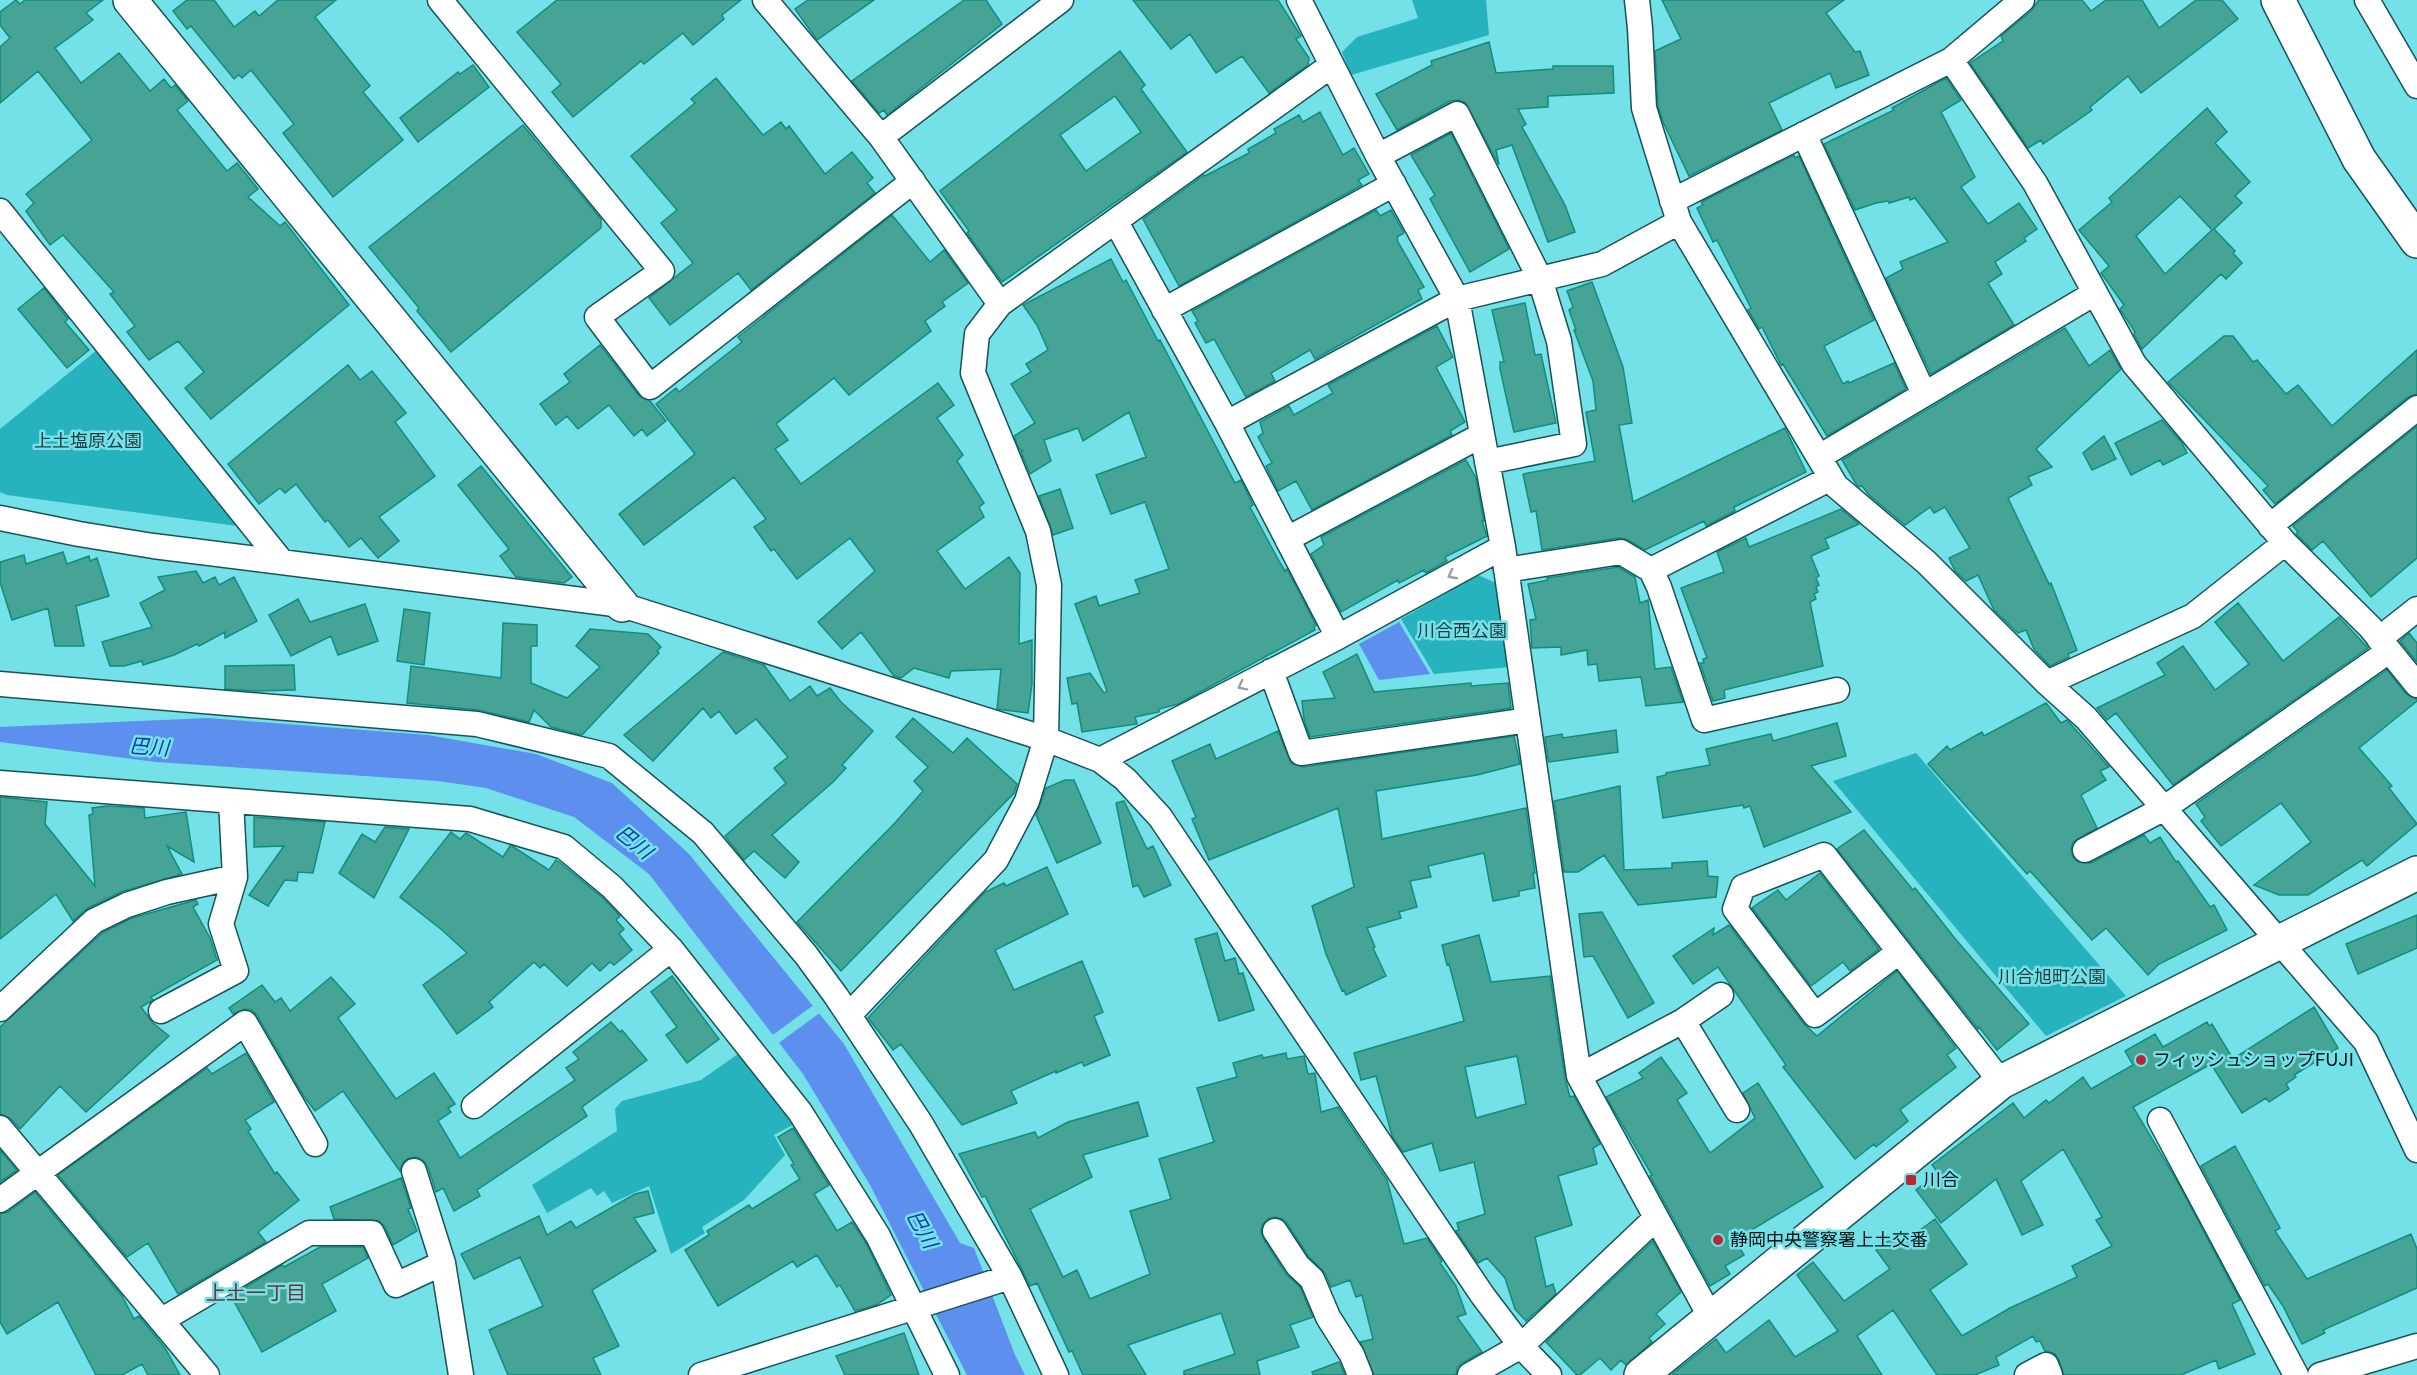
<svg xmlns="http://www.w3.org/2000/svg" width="2417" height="1375" viewBox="0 0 2417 1375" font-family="'Golos Text','Noto Sans JP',sans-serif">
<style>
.green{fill:#26b3bd}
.water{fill:#5d8fef}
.pier{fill:#74e0e8}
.building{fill:#45a496;stroke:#118d7e;stroke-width:1.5;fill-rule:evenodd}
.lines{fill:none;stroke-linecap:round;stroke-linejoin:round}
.street-casing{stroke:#175358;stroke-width:27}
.secondary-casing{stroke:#175358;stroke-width:36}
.street{stroke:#fff;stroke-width:24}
.secondary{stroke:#fff;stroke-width:33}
.oneway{stroke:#99a0a1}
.poi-dot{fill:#b82734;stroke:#74e0e8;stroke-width:2}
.labels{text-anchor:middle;stroke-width:5;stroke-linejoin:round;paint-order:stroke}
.park-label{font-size:18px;fill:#203e41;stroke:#74e0e8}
.poi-label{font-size:18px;fill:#001214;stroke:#74e0e8;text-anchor:start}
.water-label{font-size:20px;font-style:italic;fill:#073eac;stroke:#74e0e8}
.neighbourhood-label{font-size:20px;fill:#762f30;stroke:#74e0e8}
</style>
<rect width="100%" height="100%" fill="#74e0e8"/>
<path class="green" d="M1412,0h74l3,35 -138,40 -9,-23 15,-15 61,-19z
M97,350l141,169 -1,7 -230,-31 -7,-3v-63z
M1478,575l18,8 14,84 -76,7 -33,-55z
M1916,753l210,243 -80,40 -213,-255z
M738,1054l60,68 -24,13 11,20 -41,45 -42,27 3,6 -34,21 -22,-68 -37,17 -8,-12 -7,5 -6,-8 -44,25 -15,-28 85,-54 -2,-22 7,-8 79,-21z"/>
<path class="water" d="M1399,622l31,52 -51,6 -20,-36z
M208,718l220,17 108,19 76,29 77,71 155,190 116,199 14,5 41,107 10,20h-58l-97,-190 -67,-111 -154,-200 -75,-57 -88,-29 -48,-7 -282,-19 -156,-20v-15z"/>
<path class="pier" d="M815,1004l6,8 -45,33 -6,-8z"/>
<path class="building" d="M16,0l4,4 5,-4h78l-17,13 7,7 -38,28 26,35 38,-30 31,38 14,-12 7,9 4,-3 13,16 -11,9 50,61 10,-8 21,26 -10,8 32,29 5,-4 64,83 -138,114 -26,-31 19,-16 -26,-31 -29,19 -22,-28 8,-6 -25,-32 4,-2 -51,-57 -13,10 -24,-34 8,-8 -8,-9 66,-54 -54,-69 -38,32v-56l10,-9 -10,-13v-13z
M187,0h27l20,27 21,-16 4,5 19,-16h58l-21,17 55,69 -7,6 40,48 -70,57 -50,-64 11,-9 -43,-54 -9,8 -3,-3 -5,4 -43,-53 -4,3 -14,-18z
M557,0h184l-19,15 2,4 -31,26 -10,-12 -39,31 -3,-3 -68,56 -21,-25 9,-8 -44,-52z
M808,0h66l-57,40 -22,-31z
M964,0h22l16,24 -115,91 -3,-5 -5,3 -27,-32z
M1133,0h145l23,36 -5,3 13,19 -1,7 -39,28 -27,-37 -26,17 -26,-39 -19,15z
M1662,0h182l-18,13 29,39 5,-1 9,24 -33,13 -6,-15 -61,30 13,27 -93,46 -26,-54 -5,-16 -3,-55 26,-12z
M2039,0h43l9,11 15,-11h36l17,28 37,-28h26l16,19 -97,74 -13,-17 -38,31 2,3 -18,13 -31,21 -2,-4 -13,8 -58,-85 33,-22 -2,-5 30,-25z
M1489,42l7,31 57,-4v-3h60l1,27 -66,3v11l-30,2 8,15 -4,3 43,78 10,27 -27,10 -36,-97 -16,5 3,15 -34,-63 -7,-2 -8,1 -53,29 -21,-36 56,-29 -1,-4z
M1120,51l25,34 -4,4 46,63 -185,130 -35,-49 2,-2 -29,-40zM1115,96l26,36 -55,39 -26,-36z
M473,65l16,22 -71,55 -18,-24 58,-46 2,2z
M716,78l47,57 18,-13 5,7 3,-3 36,48 27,-22 21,26 -6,5 8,10 -124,97 -13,-17 -68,52 -21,-27 44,-35 -32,-40 16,-13 -46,-54 64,-53 -4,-4z
M1946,78l15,22 -20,12 34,65 -14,10 27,37 31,-21 18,26 -13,9 2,3 -31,21 7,12 -14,9 26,42 -83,49 -45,-96 17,-9 -3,-7 48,-20 -33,-44 -5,2 -1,-3 -20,6 -1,-2 -12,2 -21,7 -31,-66 70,-34 -2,-2z
M2207,108l20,24 -12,11 35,39 -15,14 7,7 -28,26 21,22 -2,2 9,10 -16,16 -5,-5 -79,75 -8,-15 1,-2 -15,-23 4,-4 -23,-32 8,-7 -30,-36 33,-28 -3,-4zM2180,196l32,34 -47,44 -29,-38z
M1320,112l23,43 11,-7 15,26 -11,6 4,5 -183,101 -36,-67 61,-44 1,1 44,-23 -1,-4 28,-16 -2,-4 25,-14 4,7z
M523,125l78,94v9l-150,124 -34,-41 2,-3 -50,-61z
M1451,133l58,116 -39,23 -40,-73 5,-4 -24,-40z
M1794,155l1,3 4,-2 75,164 -50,26 19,38 5,-3 1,2 45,-20 12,26 -79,47 -44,-72 -2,1 -19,-38 -3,2 -11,-19 3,-2 -34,-68 -4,2 -16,-34 6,-3 -2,-3z
M1376,210l4,6 11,-6 13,23 -7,4 1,5 26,45 -6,3 4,9 -107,60 -5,-9 -2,1 -37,22 4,8 -29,16 -32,-58 -8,4 -11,-20 3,-2 -6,-10z
M892,215l38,47 14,-12 24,33 -26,19 3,4 -20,15 6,10 -82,64 -15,-17 -58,46 12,16 -13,9 26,35 137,-101 16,22 -17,13 26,37 -6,6 27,42 -5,4 5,10 -47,34 28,38 44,-32 11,16 -1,71 13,-4v44l-4,29 -31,-4 4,-40 -50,2 -2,7 -35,-10 -13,10 -7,-2 -33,-44 -19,17 -24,-27 57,-51 -25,-33 -53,41 -23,-30 -3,2 -17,-24 12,-8 -32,-42 -90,68 -25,-31 76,-60 -39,-50 20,-16 3,4 63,-50 -4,-5z
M1111,259l12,23 3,-2 32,61 2,-1 75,143 6,-3 12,25 -3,2 1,2 28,52 6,10 2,-2 29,56 -2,2 1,3 -137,74 -19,5v3l-24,5 2,7 -55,8 -5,-29 -5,1 -5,-26 23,-5 14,20 3,-2 -32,-87 21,-8 3,10 41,-13 -5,-13 34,-11 -24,-67 -34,12 -15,-39 50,-18 -17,-45 -46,29 -5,-13 -34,12 7,21 -21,13 -9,-22 2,-1 -4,-2 -5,-13 21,-13 -24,-39 20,-12 -5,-8 22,-14 -11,-25 -14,-20z
M1592,282l31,85 9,56 -13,2 14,77 152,-74 21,44 -72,35 1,4 -29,15 -2,-5 -59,29 -17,-10 -9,-2 -77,12 -6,-39 -5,1 -8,-38 72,-13 -9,-49 10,-2 -3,-29 -19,-51h2l-7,-20 4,-3 -6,-16z
M44,288l24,31 -3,3 24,28 -22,18 -49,-59z
M1525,303l10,52 6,-1 15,69 -42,9 -14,-63v-7h4l-12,-52z
M1437,326l16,31 -17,10 29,55 -15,9 2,4 -140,75 -16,-29 -18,10 -12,-25 6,-3 -14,-26 5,-4 -3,-11 29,-16 5,9 39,-22 -5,-8z
M2065,328l24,38 21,-16 11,19 -85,80 16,18 -24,10 4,8 -24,13 41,86 2,-1 26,67 -9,4 1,3 -19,9 -16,-17 -8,-19 -8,3 -24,-23 -16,-35 -12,6 -11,-10 -6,-13 21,-10 -25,-41 -11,6 -4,-6 -25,18 -36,-30 -7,-9 -3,1 -3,-3 -14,-24z
M2224,336h9l20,26 4,-2 29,34 12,-9 34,41 85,-76v44l-9,3 -133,107 -12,-14 5,-4 -100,-104z
M600,345l39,51 11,5 16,20 -19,15 -5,-7 -8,7 -25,-31 -31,24 -11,-13 -11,9 -16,-21 30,-22 -6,-8z
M348,365l12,15 12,-9 34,42 -11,9 40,54 -56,41 20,24 -21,17 -17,-20 -12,9 -21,-27 -3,2 -29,-38 -11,9 -5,-5 -21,16 -31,-40z
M2162,420l20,23 5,10 -24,12 -3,-5 -29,15 -16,-32z
M2417,426v132l-46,39 -48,-56 -11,9 -16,-16 2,-2 -5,-6z
M2104,436l12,23 -24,11 -9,-17z
M1466,460l10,18 8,43h-2l5,15 -42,21 2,4 -21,12 -2,-3 -25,13 -1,-3 -57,32 -30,-58 13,-9 -3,-8z
M481,466l91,111 -8,6 -48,-6 -16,-21 9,-7 -51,-64z
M1060,489l13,39 -20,7 -14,-39z
M1841,509l18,15 -34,15 4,9 -18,8 8,20 -3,2 3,7 -3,2 2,5 -4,2 2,5 -6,3 13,64 -99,24 1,8 -12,3 -13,-38h4l-1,-4 4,-1 -26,-70 43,-16 -7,-20 29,-14 3,9z
M63,552l4,12 22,-8 1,5 7,-3 12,38 -33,10 8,40h-29l-7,-38 -36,12 -12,-38v-20l24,-7 2,9z
M1618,567l17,10 5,26 8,-3 7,69 16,-2 12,35 -37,4 -5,-29 -42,4 -2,-17 -9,1 -1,-15 -26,5v-8l-29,1 -2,-28 6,-1 -8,-35 20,-4 -1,-2z
M196,571l7,12 12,-6 4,8 15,-8 23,44 -32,17v-6l-26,14 -2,-2 -23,11 -31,10 -1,-4 -18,5h-14l-8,-24 50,-15 -12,-24 25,-13 -7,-13z
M298,599l12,23 55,-18 13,37 -40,14 -7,-19 -40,20 -22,-41z
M2238,603l45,58 56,-44 29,31 -195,137 -57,-72 -9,7 -10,-12 68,-33 -8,-12 26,-17 32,44 34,-26 -34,-42z
M404,609l26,4 -6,52 -27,-4z
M503,623l34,2v21h-6v37l36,15 33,-31 -24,-21 14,-17 58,5 13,13 -4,4 2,2 -77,82 -31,-8 -17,-17 -5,12 -51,-12 -71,-7 4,-37 90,12z
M2409,633l8,10v19l-17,-21z
M723,652l41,13 26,36 20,-15 7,10 13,-8 11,14 32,29 -31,34 4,3 -13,14 -61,53 27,27 -14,16 -31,-27 -10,9 -19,-24 61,-53 -12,-15 14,-11 -32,-38 -20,15 -17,-23 -8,7 -8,-10 -50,53 -29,-26z
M1357,654l17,38 97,-9v3l37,-3 3,25 -201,29 -6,-18 -2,-18 33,-3 -12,-26z
M294,665l1,25 -41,1 -29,-2v-23z
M2387,670l19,24 11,5v2l-58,47 33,38 -3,2 28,36 -50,42 -5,-6 -54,35h-29l-25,-10 57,-43 -30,-39 -60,43 -20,-25 4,-4 -9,-13z
M2046,703l15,20 6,-3 42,47 -9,4 6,9 -25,15 16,33 -24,14 -2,7 2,8 5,5 13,1 53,-28 6,8 10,-6 16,25 2,-1 32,46 4,-2 13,25 -68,34 -11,11 -42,-47 -14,12 -62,-69 -3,3 -99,-110 19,-18 3,4 32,-18 2,4z
M913,718l40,35 14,-15 50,46 -3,9 -173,178 -44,-49 97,-98 29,-33 -9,-10 14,-14 -32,-30z
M1837,723l9,33 -35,10 40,46 -87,35 -14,-41 -6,2 -1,-3 -80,13 -6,-41 9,-2v-2l44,-8 -4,-16 65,-15 2,7z
M1616,730l2,22 -69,10 -1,-3 -3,-22 17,-3 1,4z
M1278,731l13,32 12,4 211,-31 6,28 -43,11 -101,16 6,48 144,-31 9,65h-2l2,15 -16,3v5l-26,5 -9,-48 -56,13 3,11 -21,4 7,26 -18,5 2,6 -34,10 8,19 -2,1 13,28 -40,19 -2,-5 -2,1 -16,-37 -14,-48 42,-19 -16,-79 -129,52 -17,-41 4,-2 -24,-56 38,-17 6,15z
M1065,780h9l27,63 -44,20 -21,-48 10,-27z
M1620,786l4,84 48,-2v-5l35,-2 1,15 10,1 -2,20 -78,8 -34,-50 -26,17h-14l-10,-71z
M0,797l47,5 -2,22 50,62 -6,-71 4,-1 -1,-6 15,-2 37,2 1,10 41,-6 8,50 -27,-16 15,28 -61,18 -33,16 -15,13 -17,-27 -56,45z
M1124,801l23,48 6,-3 18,39 -27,12 -6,-12 -5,2 -17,-84z
M254,817l71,5 -12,51 -15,-1 -1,9 -12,-1 -17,26 -19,-11 35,-49 -30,1z
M385,827l24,2 -35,69 -35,-25 23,-39 13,8z
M1864,830l49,60 2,-2 42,53 72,83 -32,26 -18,-23 -1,2 -141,-180z
M451,832l9,7 6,-6 37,24 7,-11h2l37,24 7,-10 3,2 43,35 18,19 -4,4 8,9 -5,5 13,16 -18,15 -4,-3 -10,9 -8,-8 -25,23 -23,-22 -4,4 -6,-6 -45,40 4,5 -36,27 -34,-49 44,-32 -25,-23 -42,-33z
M1047,867l21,47 -73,36 19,40 68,-29 21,51 -9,4 16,39 -26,11 -2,-4 -26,11v-2l-45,20 6,12 -55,22 -61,-81 -8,6 -25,-32 117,-126 19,-9 2,3z
M1820,873l59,76 -29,22 -7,-9 -32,24 -59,-78 26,-18 8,10z
M196,900l2,4 -5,3 17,31 7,22 -66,37 2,3 -12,7 12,16 16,13 -83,76 -26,-26 -40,43 -10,-11 -10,-4v-87l102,-94 30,-15z
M1602,912l52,91 -26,15 -35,-62 -9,1 -5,-43z
M2417,915v33l-59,26 -12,-30z
M1729,925l75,99 13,12 80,-65 59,77 -9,7 9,12 -56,43 8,11 -32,26 -2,-3 -19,15 -72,-92 3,-2 -68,-98 -25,17 -20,-28 41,-28 -1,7z
M1217,933l8,28 10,-3 4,16 4,-1 11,37 -35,11 -24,-82z
M1479,935l12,47 59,-6 15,102 5,19 4,-1 26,48 -7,4 4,16 -39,12 14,49 -37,12 11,50 7,-3 3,10 -30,27 -11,-12 -10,-31 -18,-20 -9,5 -22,-32 3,-1 -2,-7 28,-9 -11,-52 -34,9 -8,-28 -29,9 -11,-16 -16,-60 -15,4 -7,-27 110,-32 -15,-57 -2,1 -5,-20zM1517,1056l9,48 -50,14 -11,-51z
M672,976l47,63 -32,24 -21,-28 11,-8 -26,-35z
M331,977l24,27 -17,14 58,81 38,-26 21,31 -7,4 3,4 -13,9 22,37 115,-78 -9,-12 13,-9 -6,-7 38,-30 9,10 2,-2 25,30 -65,47 5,9 -110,74 3,6 -26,15 -11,-23 -7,4 -8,-25 -5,-7 -6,-3 -8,1 -6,4 -3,9 -57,-80 -28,20 -12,-16 -46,-80 -6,-5 -6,-1 -12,5 -4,-6 33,-23 13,17 6,-4 9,13z
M2314,1007l24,41 -44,27 2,2 -10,7 3,5 -20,13 -3,-4 -24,15 -31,-49 -78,43 43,72 64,121 -8,4 23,50 -36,15 -3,-9 -35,15h-117l-5,-15 -4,-6 -10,-3 -5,-10 -4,1 -3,-6 -37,21 3,8 -24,10h-38l-44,-65 -36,26 25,39h-211l45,-36 10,14 43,-33 26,37 43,-26 -41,-56 16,-13 31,39 46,-32 -14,-19 19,-14 6,8 34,-25 32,45 -37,26 32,46 48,-28 67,-31 -5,-11 40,-20 -16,-26 6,-3 -39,-68 -42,32 22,44 -21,10 -26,-56 -55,44 -25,-33 22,-17 -6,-8 81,-62 11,15 22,-18 3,3 34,-26 8,12 42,-24 -8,-14 30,-17 8,13 44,-25 2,4 3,-2 21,35z
M246,1053l28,49 -29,18 6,9 -3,2 27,43 2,-2 22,28 -41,32 8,10 -88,52 -30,-51 -21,14 -69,-82 149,-107 5,6z
M1286,1053l1,6 17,-3 4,18 7,-1 6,39 17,-5 49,73 17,64 23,-6 15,23 -2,2 16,23 10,28 -9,3 25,35 -20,11 -5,5 -1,7h-82l-14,-33 13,-3 -11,-44 -6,2 -6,-17 -19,7 -6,-14 -16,-16 -22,-34 -5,-4 -7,-2 -7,2 -5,5 -2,7 2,7 23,36 14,13 13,30 -23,8 9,22 -42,14 3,14h-76v-4l51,-17 -14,-41 -93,32 18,30h-63l-11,-24 -3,1 -32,-69 -7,3 -45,-90 -3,1 -23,-43 76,-22 3,6 30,-16 70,-20 10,34 -65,19 9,22 -62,32 33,68 14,-7 13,29 60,-25 -20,-63 41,-12 -12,-40 55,-17 -17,-54 40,-11 -4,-14 29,-8 1,3z
M1661,1057l26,36 -10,7 33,53 45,-35 -12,-25 15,-10 65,104 -88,53 9,15 -19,11 5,8 -20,12 -60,-110 2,-1 -46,-78 37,-19 -4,-5z
M793,1128l36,57 -15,9 23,37 15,-9 14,21 25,52 -15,10 -21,6 -15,-26 -3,2 -20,-32 -20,12 -4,-6 -75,45 -33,-56 24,-15 -2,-4 42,-26 3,4 48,-30 -9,-14 3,-1 -16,-27z
M2235,1146l45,82 -5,3 32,48 104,-45 6,15v39l-94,42 2,3 -23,11 -19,-38 -15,-22 -3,2 -64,-120z
M0,1150l17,20 -17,12z
M401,1178l10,30 -3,1 9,22 -24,14 -8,-18 -6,-6 -45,-2 -4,-12z
M648,1191l6,22 -20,5 22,33 -64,39 27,56 -26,12 8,17h-93l-19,-45 54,-24 -23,-49 -46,22 -13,-25 78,-38 8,19 24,-14 5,7 59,-34z
M35,1192l87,104 12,23 5,-3 26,32 15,27h-32l-6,-11 -20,11h-26l-38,-73 -51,32 -7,-12v-108l8,-2z
M1653,1241l28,51 -25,22 9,10 -16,14 3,4 -26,23 -5,-5 -10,10 -11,-12 -20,17h-3l-31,-33z
M320,1247h43l5,11 -46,26 14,27 -74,41 -31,-56 51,-31 2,2z
M904,1333l15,42h-74l-9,-19z
M1339,1362l6,13h-32l-1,-3z"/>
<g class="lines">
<defs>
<path id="street" d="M440,0l222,271 -65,46 53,70 263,-206
M765,0l116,137 119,167
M1299,0l79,156 79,143 46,248 76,529 132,242
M1637,0l3,28 4,80 35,114 157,264 90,76 121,121 39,35 280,324 51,108
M2367,0l50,86
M1951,60l71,-60
M1804,134l120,260
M881,137l180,-137
M1378,156l79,-42 83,165 19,62 15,103 -87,18
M1672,201l279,-141 84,123 99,181 151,179 -92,73 -146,67
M0,211l282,351
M1116,222l111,201 111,214
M1164,310l230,-126
M1227,423l230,-124 145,-35 77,-42
M1819,457l276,-164
M0,518l79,16 74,12 469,59 424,134 54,21 25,19 35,38 323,479 38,50 28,29
M2270,526l147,-118
M1287,539l195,-104
M2285,543l85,84 47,58
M1506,570l115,-18 30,18 8,17 45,133 133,-30
M1651,570l180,-92
M2379,639l38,-30
M1271,671l30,82 227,-33
M0,684l477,40 132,32 94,77 103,122 30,41 85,128 89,153 46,98
M1100,760l238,-123 165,-90
M0,783l470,36 94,28 48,40 59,62 129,163 78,124 69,139
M2085,850l78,-41 226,-158
M1899,952l-84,63 -80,-106 8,-22 81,-32 177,227
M0,1009l94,-88 33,-16 40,-13 68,-15
M161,1011l75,-40 -15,-47 14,-47 -4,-76
M849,1015l147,-155 31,-59 19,-62 3,-154 -11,-54 -65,-158 4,-39 23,-30 332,-239
M1683,1021l54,89
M1579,1076l104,-55 38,-26
M474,1106l197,-157
M2160,1120l136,255
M0,1128l207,247
M414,1171l29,92 18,112
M0,1200l245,-177 70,121
M1275,1231l23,35 14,13 16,38 24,38 8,20
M162,1320l147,-87h63l24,52 47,-22
M701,1375l309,-98
M1470,1375l51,-29 135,-128
M2027,1375l19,-10 4,10
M2320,1375l97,-29"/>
<path id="secondary" d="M130,0l492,605
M2278,0l81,159 58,82
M1641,1375l360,-293 416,-209"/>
</defs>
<use href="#street" class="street-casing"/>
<use href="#secondary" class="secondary-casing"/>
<use href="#street" class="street"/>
<use href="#secondary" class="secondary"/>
</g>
<defs><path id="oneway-chevron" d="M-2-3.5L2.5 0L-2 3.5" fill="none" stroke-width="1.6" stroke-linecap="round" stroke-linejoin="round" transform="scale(1.5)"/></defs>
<g class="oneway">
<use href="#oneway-chevron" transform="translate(1452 575) rotate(152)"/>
<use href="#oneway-chevron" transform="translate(1242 686) rotate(153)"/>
</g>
<g class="poi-dot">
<circle cx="2141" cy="1060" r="6"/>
<rect x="1905" y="1174" width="12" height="12" rx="3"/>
<circle cx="1718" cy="1240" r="6"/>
</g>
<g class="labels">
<g class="park-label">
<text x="88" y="447">上土塩原公園</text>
<text x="1462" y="637">川合西公園</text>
<text x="2052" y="983">川合旭町公園</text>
</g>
<g class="poi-label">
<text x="2153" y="1066">フィッシュショップFUJI</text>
<text x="1923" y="1186">川合</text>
<text x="1730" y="1246">静岡中央警察署上土交番</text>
</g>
<g class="water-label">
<text transform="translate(149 747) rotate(4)" y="7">巴川</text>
<text transform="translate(634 842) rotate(39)" y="7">巴川</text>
<text transform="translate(922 1229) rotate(61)" y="7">巴川</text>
</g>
<g class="neighbourhood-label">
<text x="256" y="1300">上土一丁目</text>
</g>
</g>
</svg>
